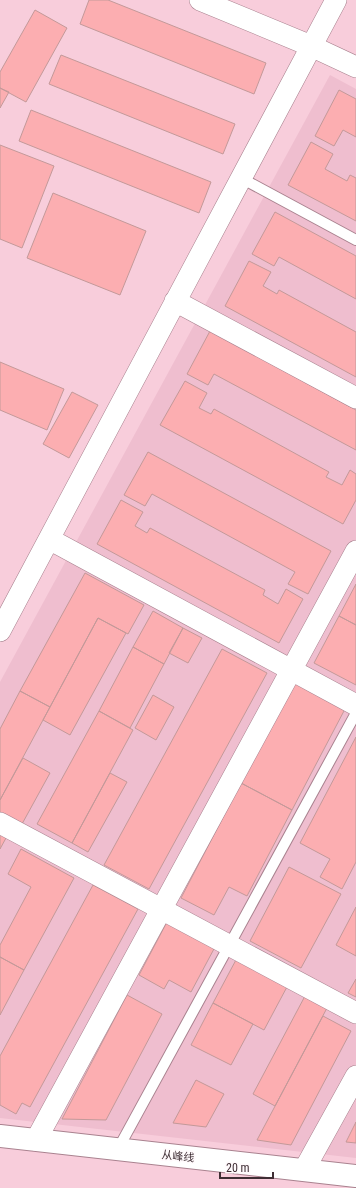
<svg xmlns="http://www.w3.org/2000/svg" width="356" height="1188" viewBox="0 0 356 1188" font-family="'Roboto Condensed','Noto Sans SC',sans-serif">
<style>
.built{fill:#efbecf}
.building{fill:#fcaeb1;stroke:#c39999}
.lines{fill:none;stroke-linecap:round;stroke-linejoin:round}
.service-casing{stroke:#a9828f;stroke-width:12}
.minor-casing{stroke:#a9828f;stroke-width:22}
.tertiary-casing{stroke:#a9828f;stroke-width:24}
.service{stroke:#fff;stroke-width:10}
.minor{stroke:#fff;stroke-width:21}
.tertiary{stroke:#fff;stroke-width:22}
.labels{text-anchor:middle;stroke-width:3.5;stroke-linejoin:round;paint-order:stroke}
.street-label{font-size:11px;fill:#3f2e34;stroke:#fffafc}
</style>
<rect width="100%" height="100%" fill="#f8cddb"/>
<path class="built" d="M330,75l26,14v1069l-356,-40v-436z"/>
<path class="building" d="M89,0h19l158,63 -12,31 -174,-70z
M35,10l32,18 -41,74 -26,-14v-16z
M61,55l174,69 -12,30 -174,-70z
M0,88l9,4 -9,16z
M339,90l17,9v38l-13,-7 -9,16 -19,-10z
M31,110l180,72 -12,31 -180,-72z
M311,142l22,12 -8,15 22,12 3,-6 6,3v43l-68,-36z
M0,145l54,21 -32,82 -22,-9z
M53,193l93,38 -26,64 -93,-37z
M275,212l81,44v43l-77,-42 -5,9 -22,-12z
M249,261l22,11 -8,14 14,8 2,-4 77,42v45l-131,-71z
M210,331l146,79v40l-142,-76 -6,11 -21,-11z
M0,362l64,27 -17,41 -47,-20z
M185,381l22,12 -8,15 12,6 3,-5 115,63 -3,5 16,8 8,-15 6,4v26l-13,24 -183,-99z
M72,392l26,13 -29,53 -26,-14z
M148,452l183,99 -23,43 -20,-10 7,-12 -143,-78 -7,12 -21,-11z
M121,500l22,12 -8,14 12,7 3,-5 115,62 -2,5 15,9 8,-15 17,10 -24,44 -182,-99z
M85,573l59,32 -16,29 -30,-16 -48,89 -30,-16z
M356,584v41l-17,-9z
M153,611l30,17 -19,36 -31,-17z
M339,616l17,9v60l-42,-22z
M98,618l28,15 -56,102 -27,-15z
M183,628l19,10 -14,25 -19,-10z
M133,647l31,17 -34,64 -31,-17z
M222,649l45,24 -118,216 -45,-24z
M295,682l50,27 -53,101 -51,-27z
M20,691l30,16 -50,93v-71z
M153,695l21,12 -18,33 -21,-12z
M99,711l34,19 -61,113 -35,-19z
M356,737v125l-14,27 -22,-12 10,-18 -30,-16z
M23,758l27,15 -28,51 -22,-12v-12z
M110,773l17,9 -39,70 -16,-9z
M241,783l51,27 -45,86 -18,-9 -15,28 -33,-17z
M0,834l6,4 -6,11z
M21,849l53,29 -50,92 -24,-13v-12l31,-58 -23,-13z
M289,867l52,27 -40,74 -51,-27z
M93,885l45,24 -108,198 -8,-4 -6,11 -16,-9v-49z
M356,907v49l-20,-11z
M167,922l48,25 -24,45 -22,-12 -5,9 -25,-14z
M0,957l24,13 -24,45z
M237,958l51,27 -24,45 -51,-27z
M356,979v18l-8,-4z
M127,995l35,19 -56,106 -44,-1z
M305,996l22,12 -52,98 -22,-12z
M213,1003l40,21 -22,41 -40,-20z
M323,1016l28,15 -60,114 -34,-5z
M196,1080l28,14 -18,33 -33,-4z
M356,1122v21l-10,-1z"/>
<g class="lines">
<defs>
<path id="service" d="M241,178l115,62
M118,1149l238,-436"/>
<path id="minor" d="M200,0l111,46 45,21
M175,301l181,97
M49,539l307,166
M0,631l336,-631
M0,823l356,190
M36,1140l320,-589
M304,1170l52,-94"/>
<path id="tertiary" d="M0,1136l356,40"/>
</defs>
<use href="#service" class="service-casing"/>
<use href="#minor" class="minor-casing"/>
<use href="#tertiary" class="tertiary-casing"/>
<use href="#service" class="service"/>
<use href="#minor" class="minor"/>
<use href="#tertiary" class="tertiary"/>
</g>
<g class="labels">
<g class="street-label">
<text transform="translate(178 1156) rotate(6)" y="4">从峰线</text>
</g>
</g>
<path d="M220 1172v6h53v-6" fill="none" stroke="#3f2e34" stroke-width="2"/>
<text x="226" y="1172" font-size="12" fill="#3f2e34" stroke="#fffafc" stroke-width="3" paint-order="stroke">20 m</text>
</svg>
